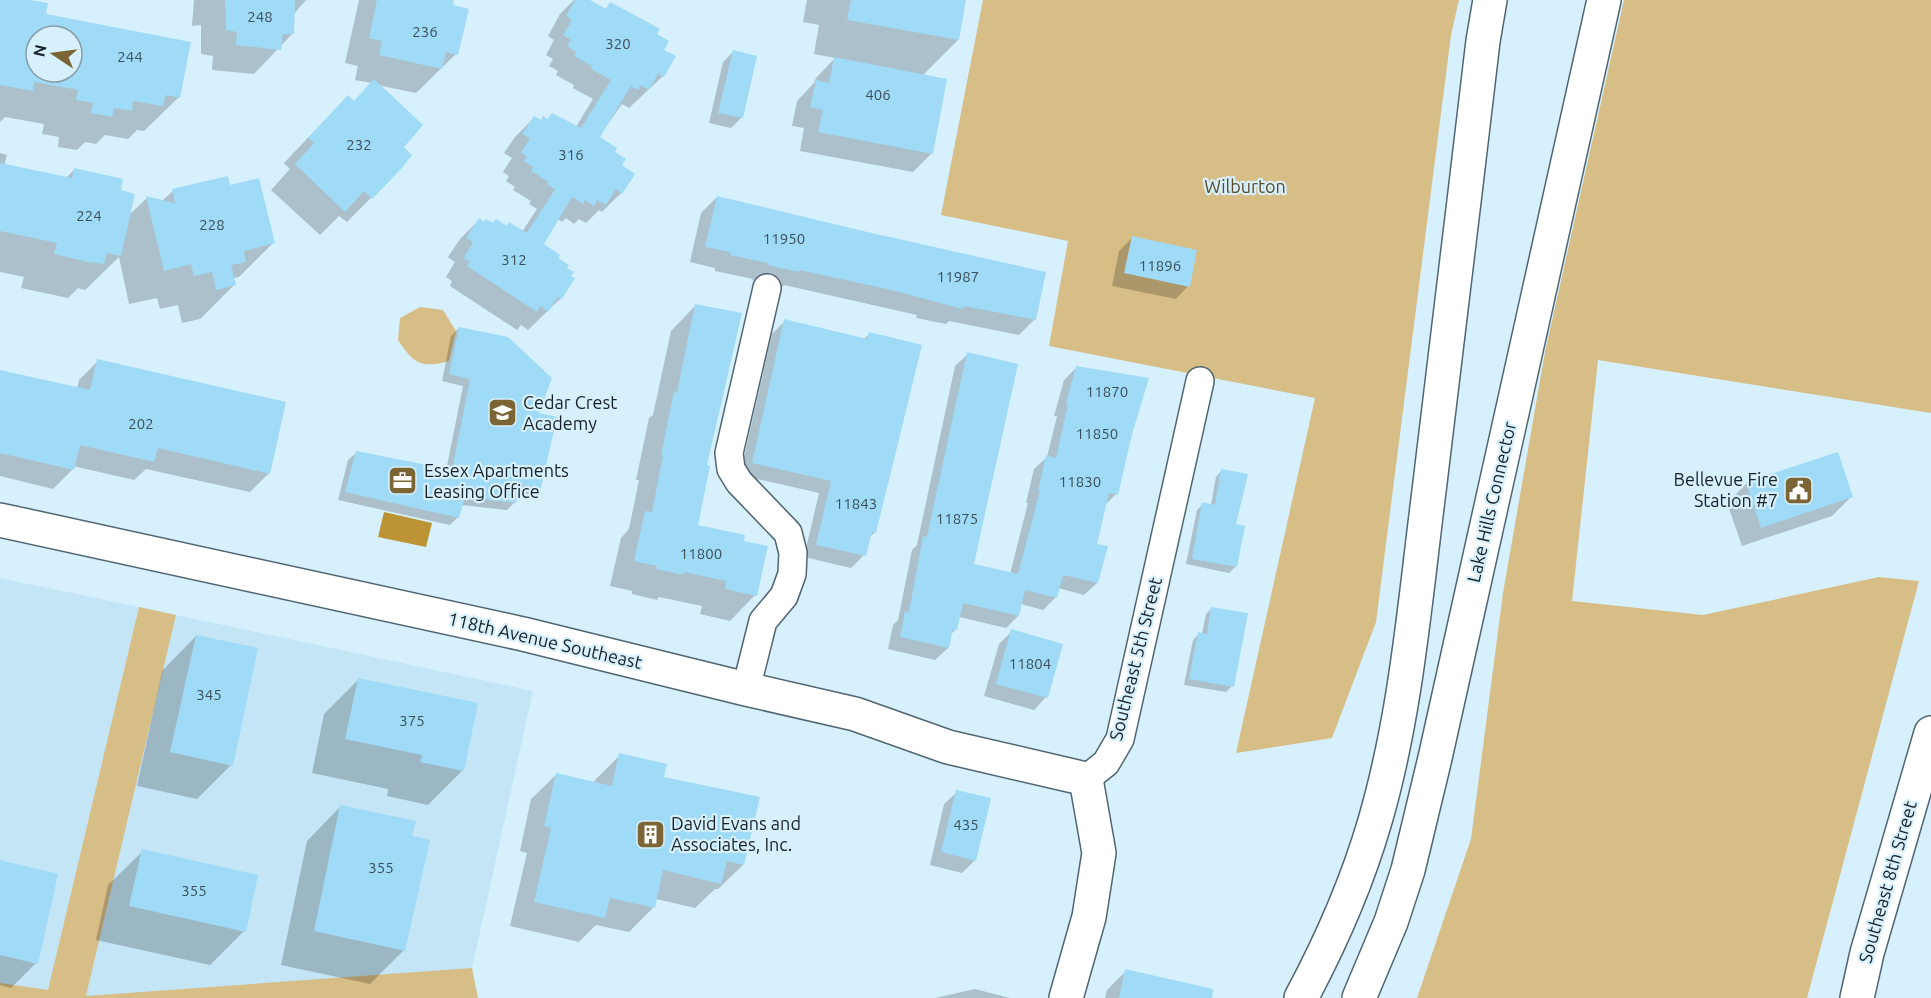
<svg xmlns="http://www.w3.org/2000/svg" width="1931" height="998" viewBox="0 0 1931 998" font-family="Ubuntu,sans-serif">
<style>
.built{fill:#c4e5f6}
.green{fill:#d7bd86}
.water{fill:#bc9435}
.shadow{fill:#0003;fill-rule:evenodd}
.building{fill:#9fdaf6;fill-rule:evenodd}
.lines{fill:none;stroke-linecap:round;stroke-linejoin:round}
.minor-casing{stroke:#506671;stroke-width:30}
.tertiary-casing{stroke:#506671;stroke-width:36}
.secondary-casing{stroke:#506671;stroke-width:36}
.minor{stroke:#fff;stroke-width:27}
.tertiary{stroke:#fff;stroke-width:33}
.secondary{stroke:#fff;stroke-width:33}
.labels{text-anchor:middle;stroke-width:4.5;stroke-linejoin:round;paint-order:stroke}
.number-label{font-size:15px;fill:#3a4f5a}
.park-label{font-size:18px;fill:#5c4b24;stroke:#d6f0fd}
.poi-label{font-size:18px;fill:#182126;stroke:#d6f0fd;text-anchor:start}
.street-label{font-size:18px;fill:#182126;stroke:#d6f0fd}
</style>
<rect width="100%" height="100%" fill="#d6f0fd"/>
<path class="built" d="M0,578l139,29 -91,384 -48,-8z
M176,615l357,76 -61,277 -190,30 -196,-2z"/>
<path class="green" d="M983,0h476l-8,35 -75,587 -44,116 -96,15 79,-355 -266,-52 19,-105 -127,-26z
M1624,0h307v413l-333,-53 -26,241 131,14 176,-38 40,4 -112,417h-390l54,-159 32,-246 42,-241z
M420,307l23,3 13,21 -7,30c-28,8 -36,2 -51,-21l2,-22z
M139,607l37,8 -90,381 386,-28 6,30h-478v-15l48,7z"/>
<path class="water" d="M384,512l48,11 -6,24 -48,-10z"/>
<path class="shadow" d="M0,0h21l158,97 -35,34 -7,-1 -9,9 -23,-4 -9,9 -11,-2 -8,8 -19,-3 1,-10 -17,-3 2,-10 -39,-7 -5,5zM36,36h36v36h-36z
M194,0h112l-13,15v18l-39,41 -42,-4 1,-14 -12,-2v-29l-9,1z
M359,0h94l-2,6 5,48 -40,39 -39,-8 24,62 -30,51 -24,24 -8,-6 -19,19 -49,-45 19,-21 -6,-6 39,-41 25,-25 5,5 19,-19 -17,-3 3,-14 -13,-3z
M574,0h13l17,10 6,-6 45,30 7,16 1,26 -34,32 -7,-4 -24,34 15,14 7,14 1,27 -19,19 -3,-2 -13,13 -7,-4 -5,5 -8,-6 -4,4 -4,-3 -16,26 19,53 -33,32 -7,-5 -4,5 -67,-44 2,-5 -6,-4 9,-15 -7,-5 12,-18 19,-19 5,3 38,9 15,-23 -8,-5 2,-3 -18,-11 2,-3 -9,-6 3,-5 -6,-4 9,-14 -8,-5 11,-16 19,-19 6,3 36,6 17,-28 -20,-11 1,-3 -18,-10 2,-4 -9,-5 4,-7 -7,-4 8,-15 -6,-4 12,-22z
M807,0h158l-7,40 -36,36 10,77 -19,19 -113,-21 4,-23 -12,-2 5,-25 17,-18 2,-5 19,-20 -21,-4 5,-29 -16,-3z
M733,52l9,65 -11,11 -22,-5 14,-61z
M0,153l7,2 -3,11 62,12 8,-8 45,21 9,25 19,-18 15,3 11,-10 56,-4 44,56 -34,34 -6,1 1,7 -34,34 -18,4 -4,-18 -18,4 -3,-11 -28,6 -10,-47 -34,33 -7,-2 -10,10 -47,-10 3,-11 -24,-5z
M717,197l318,122 -16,16 -70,-14 -3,3 -30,-6 1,-3 -133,-30 -2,2 -30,-7 1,-1 -38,-8v-3l-25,-6 11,-49z
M1132,238l56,48 -12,13 -64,-13 7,-35z
M696,305l9,161 -9,60 59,69 -25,26 -30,-7 2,-8 -43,-9 -2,3 -25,-6v-3l-22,-5 11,-48 8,-9 10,-49h-3l13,-62 4,-3 18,-84z
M785,321l79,18 5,-5 6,198 -7,7 -4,16 -13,13 -47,-11 15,-64 -79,-18 32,-141z
M459,328l78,86 2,73 -8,8 -14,-3 -2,10 -8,8 -46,-5 -3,12 -8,8 -112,-25 10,-40 8,-7 90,18 17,-85 -21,-5 9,-45z
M968,354l4,211 38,9 18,-71h-2l8,-34 13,-12 10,-41h-3l10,-36 13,-13 53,66 -14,61 -12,12 -8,39 1,38 -13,12 -26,-7 -2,9 -13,13 -22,-6 -3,12 -12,12 -47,-11 -3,12 -6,6 -2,13 -13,12 -47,-11 5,-24 5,-5 14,-70 5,-5 38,-179z
M98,361l171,112 -19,19 -104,-23 -12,11 -61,-14 -1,4 -19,19 -53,-13v-105l77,18 2,-9z
M1837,454l14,43 -19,19 -90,30 -15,-43 19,-19z
M1222,470l12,55 9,2 -8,40 -6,6 -43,-9 11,-54 6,-6 8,1 5,-28z
M1212,608l20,78 -6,6 -42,-7 9,-45 6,-6h3l4,-20z
M1012,631l34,66 -12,13 -50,-14 15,-52z
M196,636l35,129 -34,34 -60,-13 25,-115z
M358,680l105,90 -35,35 -41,-9 1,-7 -76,-16 12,-59z
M620,755l43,23 80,87 -25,24h-3l-20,19 -39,-9 -2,8 -25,25 -33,-7 -17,17 -69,-16 17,-73 -7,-2 11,-52 25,-24 38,8 1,-3z
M957,792l18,68 -13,13 -32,-8 14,-61z
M341,806l69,31 -6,113 -34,34 -89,-19 26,-124z
M143,851l101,80 -34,34 -114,-25 12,-55z
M0,862l36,101 -25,25 -11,-3z
M1126,971l74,27h-95l2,-8z
M975,989l35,9h-75z"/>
<path class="building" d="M0,0h30l18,3 -2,11 145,28 -11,56 -14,-3 -3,11 -30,-5 -1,10 -18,-3 -2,9 -21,-4 2,-10 -17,-3 2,-10 -44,-8 -1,9 -33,-6zM36,36h36v36h-36z
M225,0h70l-1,34h-11l-2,16 -45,-5 1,-13 -11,-2z
M377,0h77l-1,5 16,4 -11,46 -12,-3 -4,17 -63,-14 3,-14 -13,-3z
M575,0h15l16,9 4,-7 17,9 33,18 -3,5 12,7 -5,9 12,6 -12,21 -6,-3 -9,16 -8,-5 -3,5 -7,-4 -31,51 17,11 -2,4 11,7 -4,6 13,9 -13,20 -6,-5 -10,16 -9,-5 -3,6 -9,-6 -2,4 -11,-7 -28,47 16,11 -2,3 11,7 -2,3 7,4 -3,4 4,2 -13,21 -4,-2 -10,15 -8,-6 -3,6 -70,-46 3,-4 -6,-4 9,-16 -7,-4 13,-20 5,4 2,-3 7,4 3,-4 11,7 2,-4 18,11 28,-44 -8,-5 2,-2 -18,-11 2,-4 -9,-6 3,-4 -6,-4 9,-15 -8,-4 12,-18 7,4 2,-4 5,3 4,-6 29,15 30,-48 -20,-11 1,-3 -18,-10 2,-4 -9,-6 4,-6 -8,-5 9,-15 -6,-4z
M851,0h115l-7,40 -112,-20z
M733,50l24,6 -14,62 -25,-5z
M834,57l113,22 -14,75 -115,-22 5,-22 -13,-3 6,-27 13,3z
M374,79l49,46 -19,22 8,8 -12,15 -28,29 -8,-8 -19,21 -50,-48 19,-21 -6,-5 40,-43 6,6z
M0,163l72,15 2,-10 49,11 -2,11 14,4 -14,62 -14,-3 -3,11 -16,-2 -34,-8 3,-11 -57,-12z
M228,176l2,9 29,-7 16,65 -31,8 2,11 -15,3 5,20 -20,5 -4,-18 -18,4 -3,-12 -27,7 -18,-75 29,7 -3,-14z
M717,196l146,35 183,41 -10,48 -72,-14 -1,3 -72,-19 -91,-20 -1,2 -32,-7 1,-2 -38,-8v-3l-25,-5z
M1132,236l65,14 -7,37 -66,-14z
M695,304l47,9 -35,152 3,1 -12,59 47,10 -1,6 24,5 -11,50 -32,-7 1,-8 -42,-9 -1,3 -27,-6 1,-3 -23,-5 11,-50 7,1 11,-57h-2l13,-64 3,1z
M784,319l83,20 2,-7 53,13 -46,188 -4,-1 -6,24 -50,-11 15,-64 -79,-18z
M459,327l49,10 44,41 -13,35 18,4 -16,71 -21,-4 -4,19 -51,-6 -6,21 -114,-26 11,-41 96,19 18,-91 -21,-5z
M967,352l51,12 -44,200 44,10 22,-83h-2l8,-36 10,3 12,-54 -2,-1 10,-37 73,12 -17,56 -14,61 -9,-2 -12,51 11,2 -10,37 -35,-8 -6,23 -32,-8 -6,26 -56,-13 -6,27 -4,-1 -4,19 -49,-11 5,-26 4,1 14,-76 4,1z
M97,359l189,43 -16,72 -112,-26 -4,14 -74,-17 -6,25 -74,-17v-83l90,20z
M1838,452l15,45 -92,31 -15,-46z
M1221,469l27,5 -12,50 9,2 -8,41 -45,-8 10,-57 13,3z
M1211,607l37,6 -14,74 -45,-8 9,-47 9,2z
M1011,629l52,15 -15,54 -52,-14z
M196,635l62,13 -25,118 -63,-14z
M358,678l120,25 -14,68 -44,-9 2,-7 -77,-16z
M619,753l48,11 -3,13 96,20 -16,68 -17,-4 -6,23 -58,-14 -8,38 -45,-10 -5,20 -71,-16 17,-74 -7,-2 12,-53 56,13z
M956,790l35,8 -15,63 -35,-9z
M340,805l76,16 -4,15 18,4 -25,111 -91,-20z
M142,849l116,26 -12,57 -117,-26z
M0,860l58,14 -20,90 -38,-9z
M1125,969l88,20 -1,9h-93z"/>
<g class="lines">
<defs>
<path id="minor" d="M746,689l17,-68 21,-25 8,-22 1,-21 -5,-20 -49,-51 -8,-13 -2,-16 38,-165
M1086,779l20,-16 14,-24 80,-358"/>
<path id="tertiary" d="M0,520l523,114 223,55 109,25 93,33 138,32 13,74 -10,64 -23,81"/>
<path id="secondary" d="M1301,998c30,-56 56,-115 74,-177 31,-106 40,-220 54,-330 19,-150 36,-300 54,-450l7,-41
M1359,998l32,-76 17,-52 27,-112 169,-758
M1857,998l10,-45 64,-220"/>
</defs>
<use href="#minor" class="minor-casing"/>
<use href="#tertiary" class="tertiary-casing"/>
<use href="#secondary" class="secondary-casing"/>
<use href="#minor" class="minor"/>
<use href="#tertiary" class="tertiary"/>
<use href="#secondary" class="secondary"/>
</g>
<defs>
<symbol id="school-square" viewBox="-11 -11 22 22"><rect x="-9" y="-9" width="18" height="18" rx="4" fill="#7b6534" stroke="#d6f0fd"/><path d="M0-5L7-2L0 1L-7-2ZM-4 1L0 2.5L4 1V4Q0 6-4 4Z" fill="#fff"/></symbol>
<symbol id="office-square" viewBox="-11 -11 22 22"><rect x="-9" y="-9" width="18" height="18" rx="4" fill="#7b6534" stroke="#d6f0fd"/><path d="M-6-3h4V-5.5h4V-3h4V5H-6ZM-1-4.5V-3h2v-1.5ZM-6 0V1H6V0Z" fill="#fff"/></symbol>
<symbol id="civic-square" viewBox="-11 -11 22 22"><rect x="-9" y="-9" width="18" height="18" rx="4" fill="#7b6534" stroke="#d6f0fd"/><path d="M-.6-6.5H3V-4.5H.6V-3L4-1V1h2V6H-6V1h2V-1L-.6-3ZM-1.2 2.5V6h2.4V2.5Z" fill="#fff"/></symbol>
<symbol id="building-square" viewBox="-11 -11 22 22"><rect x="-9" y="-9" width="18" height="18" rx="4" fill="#7b6534" stroke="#d6f0fd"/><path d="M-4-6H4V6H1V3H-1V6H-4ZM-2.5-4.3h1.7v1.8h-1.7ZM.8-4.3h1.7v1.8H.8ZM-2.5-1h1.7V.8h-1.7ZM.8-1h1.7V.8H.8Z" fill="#fff"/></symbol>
</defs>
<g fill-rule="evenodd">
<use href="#school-square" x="486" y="396" width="33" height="33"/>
<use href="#office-square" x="386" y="464" width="33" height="33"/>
<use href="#civic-square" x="1782" y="474" width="33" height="33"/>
<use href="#building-square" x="634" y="818" width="33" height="33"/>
</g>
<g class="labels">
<g class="number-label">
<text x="260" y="22">248</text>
<text x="425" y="37">236</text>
<text x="618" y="49">320</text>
<text x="130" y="62">244</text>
<text x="878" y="100">406</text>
<text x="359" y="150">232</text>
<text x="571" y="160">316</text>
<text x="89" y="221">224</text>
<text x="212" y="230">228</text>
<text x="784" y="244">11950</text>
<text x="514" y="265">312</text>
<text x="1160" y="271">11896</text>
<text x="958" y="282">11987</text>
<text x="1107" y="397">11870</text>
<text x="141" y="429">202</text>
<text x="1097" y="439">11850</text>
<text x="1080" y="487">11830</text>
<text x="856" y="509">11843</text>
<text x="957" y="524">11875</text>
<text x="701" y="559">11800</text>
<text x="1030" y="669">11804</text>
<text x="209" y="700">345</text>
<text x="412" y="726">375</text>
<text x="966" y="830">435</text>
<text x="381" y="873">355</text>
<text x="194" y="896">355</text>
</g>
<g class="park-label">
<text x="1245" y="193">Wilburton</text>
</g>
<g class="poi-label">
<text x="523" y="409">Cedar Crest<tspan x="523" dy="21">Academy</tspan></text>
<text x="424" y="477">Essex Apartments<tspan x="424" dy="21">Leasing Office</tspan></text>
<text x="1778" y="486" text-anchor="end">Bellevue Fire<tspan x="1778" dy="21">Station #7</tspan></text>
<text x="671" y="830">David Evans and<tspan x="671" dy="21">Associates, Inc.</tspan></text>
</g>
<g class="street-label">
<text transform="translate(1492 502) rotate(-77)" y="6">Lake Hills Connector</text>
<text transform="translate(545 641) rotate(13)" y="6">118th Avenue Southeast</text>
<text transform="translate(1136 659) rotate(-76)" y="6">Southeast 5th Street</text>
<text transform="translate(1888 882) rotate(-74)" y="6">Southeast 8th Street</text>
</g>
</g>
<g transform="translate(54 54) rotate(283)"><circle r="28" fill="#d6f0fd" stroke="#8a9da7" stroke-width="1.5"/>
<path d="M0-4.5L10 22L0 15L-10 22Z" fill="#7b6534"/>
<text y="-9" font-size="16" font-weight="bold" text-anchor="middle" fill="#182126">N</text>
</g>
</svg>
